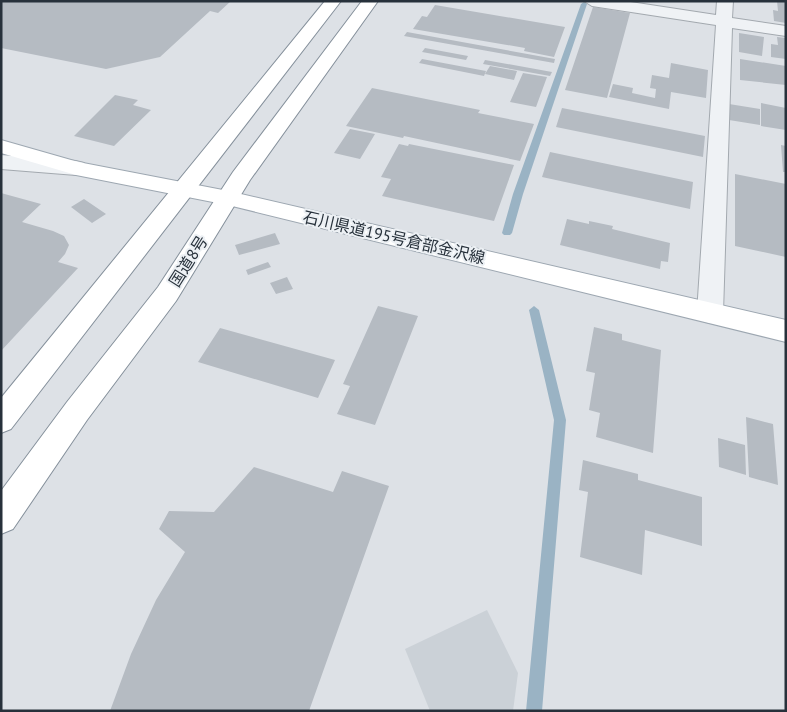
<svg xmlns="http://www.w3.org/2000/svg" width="787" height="712" viewBox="0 0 787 712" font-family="'PT Sans','Noto Sans JP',sans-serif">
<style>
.built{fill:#cbd1d7}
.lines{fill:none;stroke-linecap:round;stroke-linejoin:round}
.stream{fill:#9ab3c4;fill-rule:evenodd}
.building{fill:#b5bbc2}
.minor-casing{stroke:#a3a9af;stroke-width:2}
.major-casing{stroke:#9da7b1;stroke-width:2}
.highway-casing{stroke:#85909b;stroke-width:2}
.minor{fill:#eff2f5;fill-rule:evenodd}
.major{fill:#fff;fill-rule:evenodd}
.highway{fill:#fff;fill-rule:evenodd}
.labels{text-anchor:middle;stroke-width:4;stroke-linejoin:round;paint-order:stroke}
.street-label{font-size:16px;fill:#27313b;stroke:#ecf0f4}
</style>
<rect width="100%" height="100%" fill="#dde1e6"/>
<path class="built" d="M487,610l31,63 -5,38h-83l-25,-62z"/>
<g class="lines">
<path class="stream" d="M584,2l3,2 -64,190 -11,39 -2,2h-6l-2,-2 11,-39 68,-190z
M534,306l5,4 27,110 -24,291h-16l28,-291 -25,-110z"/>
</g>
<path class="building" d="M1,1h230l-13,12 -8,-2 -50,46 -54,12 -105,-21z
M777,1l9,1v21l-12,-2 -1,-11 5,1z
M435,5l130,22 -11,30 -30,-6 1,-3 -112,-19 9,-13 5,1z
M593,7l37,6 -23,85 -42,-8z
M407,32l148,27 -1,4 -150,-27z
M739,33l25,4 -2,19 -23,-4z
M777,37l9,1v21l-15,-2v-13l7,1z
M425,48l43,8 -2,4 -44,-8z
M422,59l64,12 -2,5 -65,-13z
M740,59l46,7v19l-46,-5z
M485,60l67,12 -2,4 -67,-12z
M671,63l37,7 -2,28 -35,-6 -2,17 -60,-12 4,-13 20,4 -1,5 23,5 1,-9 -6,-1 2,-13 17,3z
M490,66l27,5 -3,9 -29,-6z
M523,73l24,4 -11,30 -26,-5z
M372,88l108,22 -2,3 56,11 -14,37 -116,-25 -1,2 -57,-12z
M115,95l23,5 -5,5 18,5 -37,36 -40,-10z
M761,103l25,5v22l-25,-4z
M729,104l31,5v16l-31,-5z
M562,108l143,28 -2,21 -147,-30z
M350,129l25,5 -15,25 -26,-6z
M399,144l9,2 1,-2 105,21 -20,56 -112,-25 9,-17 -10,-2z
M781,145l5,1v26h-3z
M550,152l143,30 -3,27 -148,-32z
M735,174l51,10v73l-51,-11z
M1,193l40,11 -19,18 31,9 11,5 5,9 -4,9 -7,8 20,6 -77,83z
M84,199l22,15 -14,9 -21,-16z
M567,219l22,5v-3l24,5 -1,3 58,14 -2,19 -7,-1 -1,8 -100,-24z
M275,233l5,11 -41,11 -4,-10z
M268,262l3,5 -23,8 -2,-5z
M287,277l6,12 -17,5 -6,-11z
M378,306l40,10 -43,109 -38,-11 13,-28 -7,-2z
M594,327l28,7v6l39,10 -8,103 -57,-16 4,-24 -11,-3 6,-37 -9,-2z
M220,328l115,32 -17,38 -120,-36z
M746,417l27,7 5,61 -29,-8z
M718,438l27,7 1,30 -27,-8z
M583,460l55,14v6l64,17v49l-57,-16 -3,45 -62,-18 8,-65 -9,-2z
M254,467l79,25 9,-21 47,15 -80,225h-199l21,-57 25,-54 29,-48 -26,-23 10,-18 45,1z"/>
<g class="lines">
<defs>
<path id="minor" d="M584,1h40l92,14 1,-14h16l-1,17 54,8v10l-54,-8 -9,285 -4,7 -9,3 -9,-3 -4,-7 19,-288 -124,-19z
M1,155l75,6 8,2 3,5 -3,5 -8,2 -75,-6z"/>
<path id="major" d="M1,140l77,22 150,29 558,129v22l-558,-137 -152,-30 -75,-22z"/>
<path id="highway" d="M325,1h16l-330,428 -10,4v-35z
M362,1h16l-128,179 -74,121 -89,119 -74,109 -12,5v-43l66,-89 91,-115 75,-115z"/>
</defs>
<use href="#minor" class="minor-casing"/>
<use href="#major" class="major-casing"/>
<use href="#highway" class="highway-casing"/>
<use href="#minor" class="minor"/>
<use href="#major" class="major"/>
<use href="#highway" class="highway"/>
</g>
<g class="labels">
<g class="street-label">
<text transform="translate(394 237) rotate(13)" y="6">石川県道195号倉部金沢線</text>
<text transform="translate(188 261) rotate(-58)" y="6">国道8号</text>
</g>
</g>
<rect width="787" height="712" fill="none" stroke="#27313b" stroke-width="5"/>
</svg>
